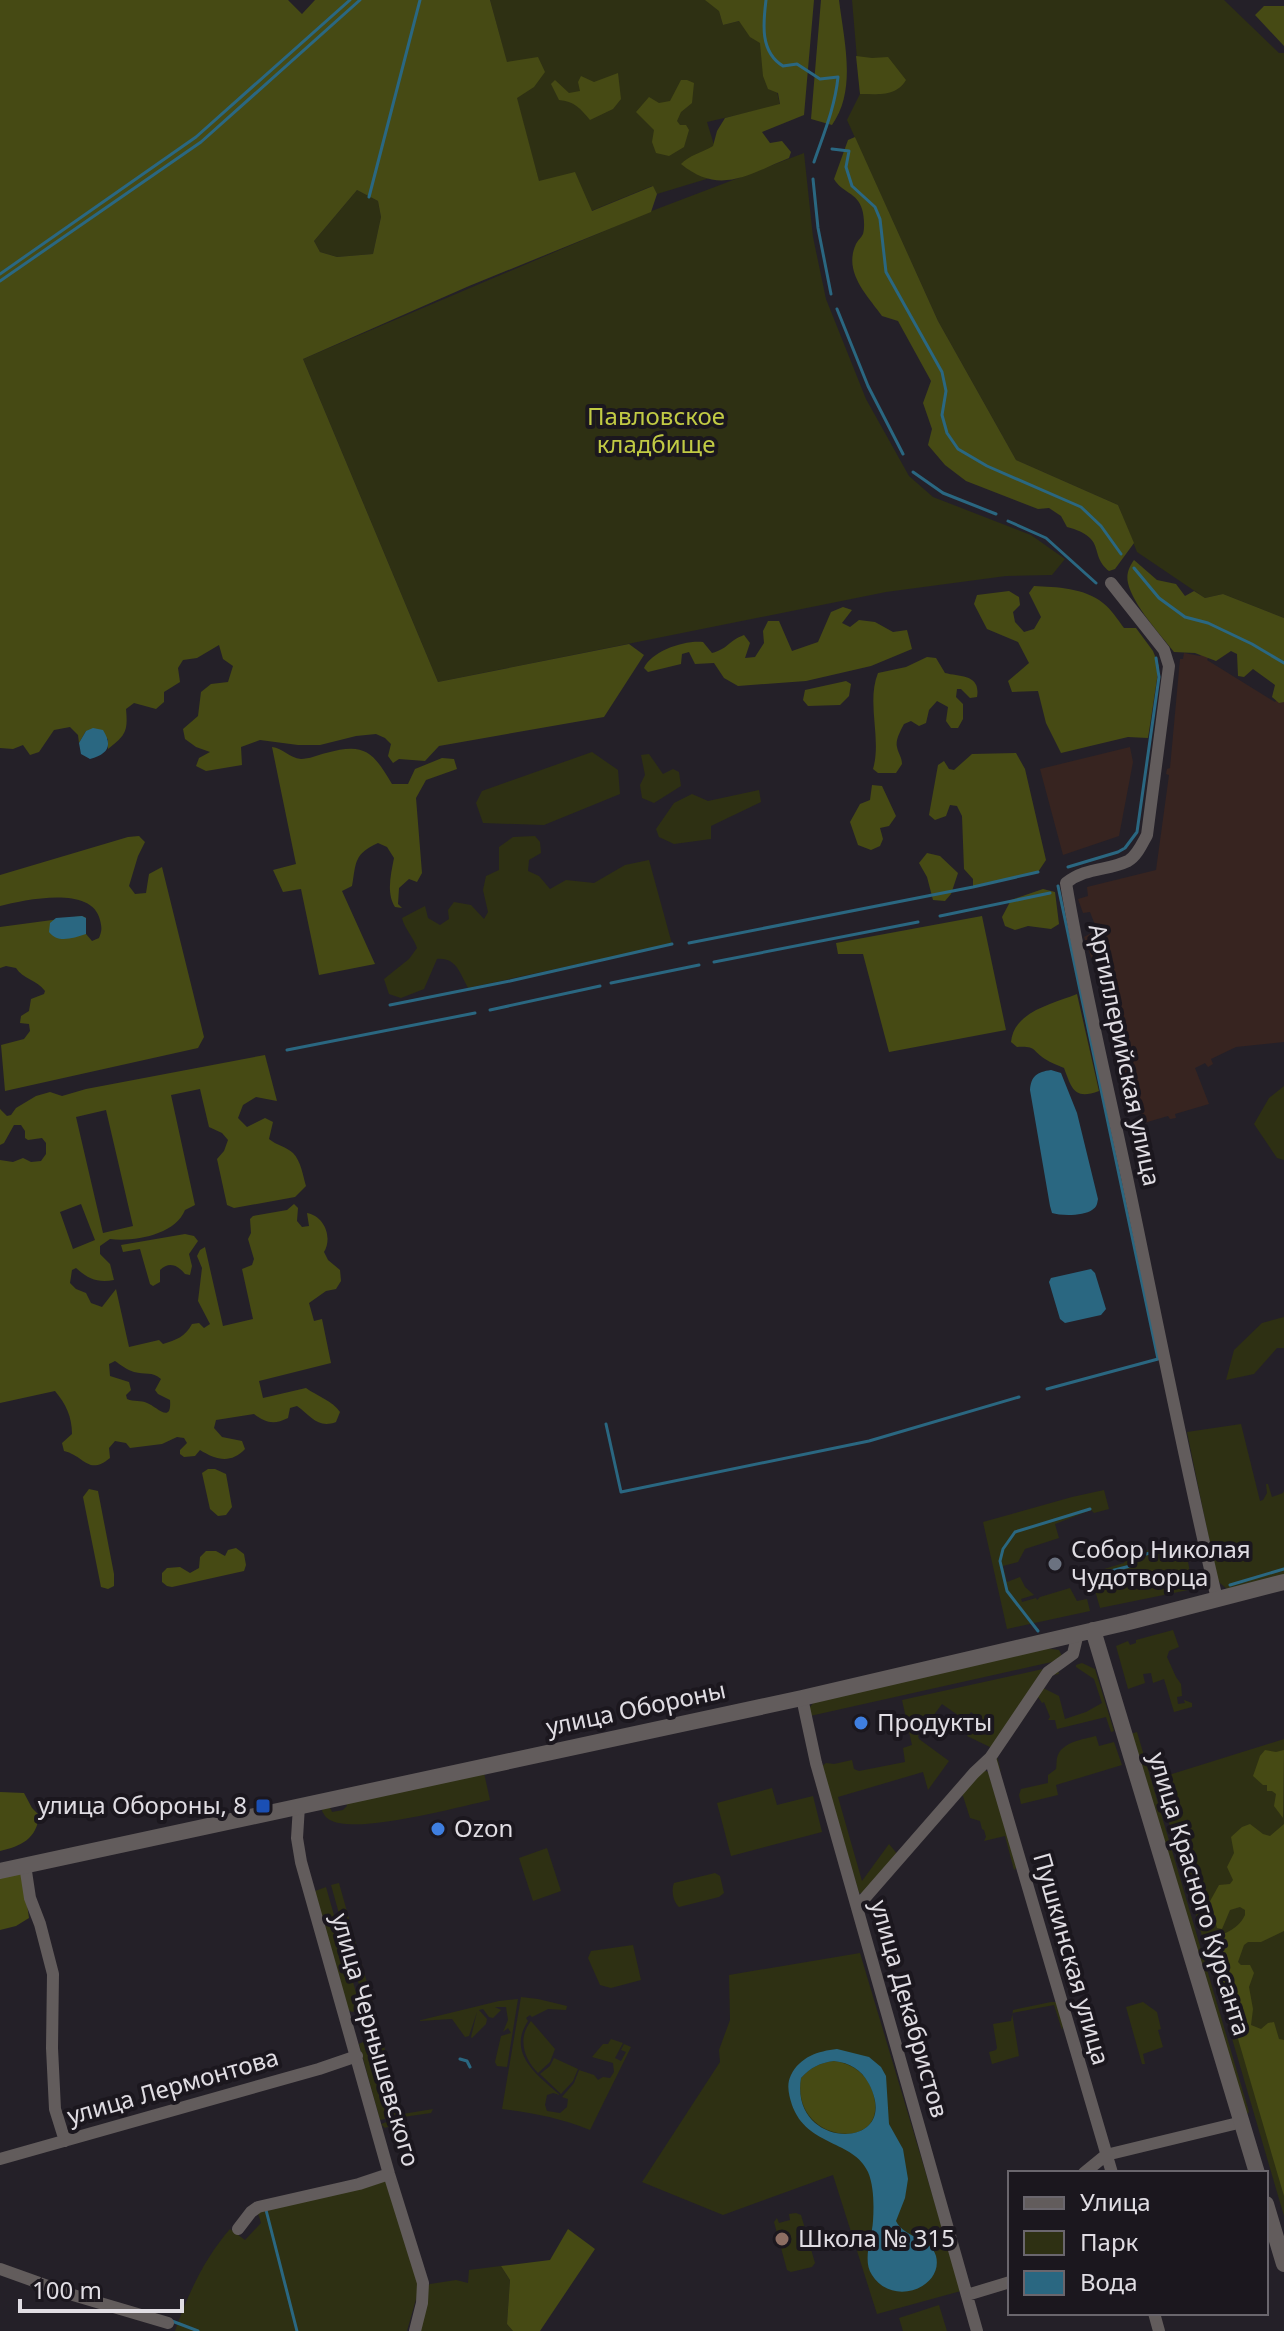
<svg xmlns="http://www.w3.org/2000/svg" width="1284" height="2331" viewBox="0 0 1284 2331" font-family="'Noto Sans',sans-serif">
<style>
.industrial{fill:#372420}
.green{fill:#2e3013}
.forest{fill:#464a14;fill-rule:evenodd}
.water{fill:#2a6781;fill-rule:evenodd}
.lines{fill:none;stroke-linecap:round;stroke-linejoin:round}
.stream{stroke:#2a6781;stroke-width:3}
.minor{stroke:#625c5c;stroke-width:12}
.tertiary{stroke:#625c5c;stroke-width:16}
.worship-dot{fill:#6b7280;stroke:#1b171e;stroke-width:3}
.shop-dot{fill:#3f7fe0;stroke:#1b171e;stroke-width:3}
.transit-dot{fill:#1a4fb4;stroke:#1b171e;stroke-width:3}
.education-dot{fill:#8d6e63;stroke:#1b171e;stroke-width:3}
.labels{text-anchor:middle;stroke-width:8;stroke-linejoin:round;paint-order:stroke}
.park-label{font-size:24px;fill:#c1ca44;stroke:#1b171e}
.street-label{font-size:24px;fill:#e0dde3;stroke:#1b171e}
.poi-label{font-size:24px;fill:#e0dde3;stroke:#1b171e;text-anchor:start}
</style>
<rect width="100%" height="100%" fill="#242028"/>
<path class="industrial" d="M1206,646l6,4 -5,10 68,42 4,-4 5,3v341l-48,5 -25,12 2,5 -5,3 -3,-4 -10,5 14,36 -34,10 1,4 -6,1 -2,-3 -24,7 -11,-38 4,-2 -3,-11 -9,1 -24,-116 -9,3 -8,-23 13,-7 -7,-18 -7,1 -5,-14 10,-3 -1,-9 69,-17 13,-95 -3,-1 1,-5 3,-1 10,-109h3l1,-6 16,3z
M1130,747l3,15 -14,74 -56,19 -23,-86z"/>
<path class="green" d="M490,0h226l7,25 37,-9 20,89 -73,17 16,52 -66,20 -5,-8 -61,25 -52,-29z
M852,0h372l55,53h5v565l-61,-24 -18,4 -68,-46 -19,-47 -102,-45 -78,-139 -91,-201 13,-26z
M804,153l9,84 13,62 40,100 43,77 24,21 98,38 34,24 -13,16 -46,1 -120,16 -448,90 -135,-323 346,-147z
M357,190l21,11 3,16 -8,37 -36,3 -17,-5 -6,-11z
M592,752l26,18 2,24 -76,31 -61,-2 -7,-20 6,-12z
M649,754l14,20 10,-5 6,3 2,14 -27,17 -12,-5 -2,-13 5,-10 -4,-20z
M759,790l2,12 -50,24v13l-37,5 -15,-7 -3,-8 18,-26 18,-9 16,7z
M535,836l5,6 1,11 -12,7 -1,11 11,5 11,13 16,-9 28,3 31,-18 24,-5 23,84 -204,44c-8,-15 -12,-31 -31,-29l-13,30 -23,9 -12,-4 -5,-15 25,-20 8,-11c-4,-12 -12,-18 -15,-30l23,-12 3,12 12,7 9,-6 -1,-9 6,-8 17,3 13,14 4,-7 -5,-22 3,-14 13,-6v-23l14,-10z
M1284,1086v74l-7,-2 -23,-34 15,-26z
M1284,1317v31h-7l-23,26 -28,6 8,-30 28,-27z
M1241,1424l19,77 3,-1 4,-7 -1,-9h2l4,13 11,-4 1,-2v84l-57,14 -7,-6 -3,-5 -30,-146z
M1104,1490l5,19 -15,4 -3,-3 -36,14 4,14 -34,11 -7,13 -15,4 4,16 13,-5 5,10 9,8 -13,4 1,3 14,-4 1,2 3,-3 30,-9 7,13 10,-2 3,12 -83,18 -24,-107 89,-25z
M1185,1545l8,44 -93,19 -8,-28 2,-8 30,-9 2,-7 5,-3 37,-7 2,3 8,-2 2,11h3l-2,-12z
M1173,1630l6,17 -10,4 -2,6 9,20 5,7 1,12 -5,1 1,7 7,-1 -1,-3 8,3v4l-18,5 -10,-33 -11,4 -2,-10 -8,1 2,9 -17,6 -12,-43 12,-5 2,4 6,-2v-3z
M1045,1648l14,2 3,6 -6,5 -246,55 -1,-8 6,-7z
M1082,1663l13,6 19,62 -3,1 -5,-15 -49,12 -2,-9h-7l2,-3 -6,-15 -2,1 -4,-6 -41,60 4,15 -6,-11 4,-14 49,-70 10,-7 1,4 -6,1 -10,13 16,8 6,23 21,-7 16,-9 -8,-24 -18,-12v-2z
M1043,1669l-51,79 -25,-12 12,-18 -8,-6 -6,8 -23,-16 -24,32 1,3 30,22 -21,29 -5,-18 -85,25 24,84 27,-37 10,12 -33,37h-7l-37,-127 4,-3 8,1 18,-4 2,9 5,2 46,-9 -2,-14 9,-3 -10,-45z
M1137,1732l112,380 -3,3 -115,-381z
M1096,1736l3,10 15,-4 8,23 -66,20 2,10 -37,9 -2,-9 2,-6 27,-6v-8l8,-6c1,-5 0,-10 2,-14 5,-13 26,-16 38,-19z
M1284,1739v477l-128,-437z
M984,1770l4,2 29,95 -3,3 -9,-34 -21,5 2,-4 -2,-7 -2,-1 -2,-8 -10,-3 -7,-22 -4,-3z
M484,1773l6,27c-32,7 -134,35 -160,20 -5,-3 -5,-4 -8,-9l1,-3 7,-1 2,5 11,-2 4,-4 -1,-3z
M772,1788l5,17 36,-9 9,36 -91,24 -14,-53z
M547,1848l14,43 -28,10 -14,-43z
M715,1873l5,3 4,17 -5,4 -40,10c-6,-5 -8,-17 -5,-24z
M339,1883l34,121 -8,2 -34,-121z
M326,1887l35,123 -9,2 -4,-2 -33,-119z
M633,1945l8,35 -30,8 -11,-3 -12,-27 3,-7z
M860,1953l101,338 -84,23 -44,-139 -110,40 -81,-33 78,-120 -1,-12 11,-30 -1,-45z
M521,1997l17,2 29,7 -1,4 -18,-1 -16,8 -2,-2 -4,3 2,3c-22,33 11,55 32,74l-7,-2 -6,2 -2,10 2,6 13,2 7,-6 1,-8 -6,-2 12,-14 5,-13 15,5 4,5 5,-3 7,1 4,-6 -1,-9 -21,-6 11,-13h5l3,-5 12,4 -8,15 6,3 5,-9 -5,-2 3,-6 7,3 -41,83c-30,-12 -56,-17 -88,-21z
M518,1999l-11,68 -10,-1 -2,-4 6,-26 10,-3 -3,-5 -5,4 5,-12 -2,-13h-11l6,3 -8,8 -4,-1 -6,-8 -4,1 8,9 -1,5 -14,14 -1,-1 6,-25 -8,24 -4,1 -13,-18 -35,2 82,-20z
M1051,2002h5l8,20 -2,8 -8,-25 -42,8 7,43 -27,8 -3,-12 7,-2 1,-2 -4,-24 18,-3 2,-11z
M1143,2002l14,10 4,17 -3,1 5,17 -20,7 2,10h-3l-16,-57z
M531,2021l24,28 -5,13 -12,11c-14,-14 -21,-35 -7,-52z
M379,2028l24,86 30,-5 -2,4 -28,4 -3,5 -15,6 -4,-4 14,-5 -24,-89z
M369,2039l21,79 -10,2 -21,-76z
M554,2058l24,11 -5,12 -12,13 -21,-20 10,-8z
M388,2179l32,106 -13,46h-232c13,-37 29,-72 55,-102l15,11 16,-17 -4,-13z
M796,2213l5,2 14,48 -3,4 -21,5 -4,-2 -13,-48 3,-4 2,5 11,-3 -1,-6z
M501,2266l9,14 -3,44 6,7h-94l8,-44 3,-3 26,-4 12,3 1,-13z
M939,2305l8,26h-44l-4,-13z"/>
<path class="forest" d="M0,0h288l14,14 13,-14h175l17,62 31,-5 7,15 -11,15 -17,11 22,83 36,-9 17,39 61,-25 4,8 -6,18 -182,74 -166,73 135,323 191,-38 15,11 -40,62 -165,29 -14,15 -26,-2 -6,4 -5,-7 3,-12 -6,-6 -9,-4 -20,2 -36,9h-22l-38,-5 -19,7 1,18 -36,6 -10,-5 3,-8 11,-6 -14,-5 -11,-8 -2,-10 15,-13 3,-24 10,-8 17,-2 5,-16 -10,-7 -4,-14 -22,13 -14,2 -5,8 2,14 -16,10v10l-8,7 -22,-6 -8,6c2,22 0,26 -18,40v-10l-22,-8 -7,12 -1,-8 -8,-8 -16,3 -15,22 -9,3 -7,-10 -10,4 -13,-1zM357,190l21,11 3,16 -8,37 -36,3 -17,-5 -6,-11z
M705,0h109l-10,115 -42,17 8,11 12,-2 9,11 -2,6c-40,16 -69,38 -108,6 7,-8 22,-12 32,-18l4,-15 8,-13 55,-14 -2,-11 -10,-4 -5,-13 -3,-33 -10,-6 -11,-16 -16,4 -4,-14z
M821,0h18c5,41 18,90 -7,125l-21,-6z
M1264,6h20v40l-29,-31z
M856,56l16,2 16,-1 18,23c-10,17 -28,14 -46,14z
M618,73l3,26 -8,10 -23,11c-9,-11 -16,-19 -31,-20l-8,-16 4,-4 14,13 11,-2 -2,-9 3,-6 13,6z
M681,80h6l7,3 -2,20 -11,9 -4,9 3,4h6l3,5 -5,17 -15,9 -13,-3 -4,-11 2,-12 -18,-18 13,-15 10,6 11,-2z
M855,137l83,184 78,139 102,45 16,38 -19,26 -6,2c-21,-17 -1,-33 -42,-44l-6,-11 -12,-8 -11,1 -72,-28 -21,-16 -17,-20 4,-16 -9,-26 8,-22 -33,-60 -16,-5c-15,-21 -39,-44 -26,-72 2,-4 5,-6 7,-10 2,-6 1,-19 -1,-25 -4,-16 -21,-17 -28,-30l14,-39z
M1134,560l23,20 19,4 9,12 9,-5 11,7 18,-4 61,24v84l-5,1 -7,-6 3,-12 -22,-16 -9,8 -6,-1 -1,-22 -6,-3 -15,10 -21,-8 -21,-1c-14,-18 -41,-47 -46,-69 -2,-9 1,-16 6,-23z
M1034,586c22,1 51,2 69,17 8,6 15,17 21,25h12l17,23 6,15 -11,72 -20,-1 -67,16 -15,-30 -8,-32 -26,1 -4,-11 21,-18 -11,-21 -31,-13 -13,-25 3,-9 32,-4 10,6 1,8 -7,7 2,10 9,10 10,-3 7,-12 -12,-24z
M843,607l9,3 -10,13 8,4 9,-7 16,2 18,10 14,-2 5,19 -41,17 -65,15 -68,5 -14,-8 -10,-15 -19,1 -6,-12 -7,2 -1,10 -33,8 -4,-4c8,-17 40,-28 59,-26l9,11c16,-4 16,-12 32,-18l6,8 -5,15 10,-1 9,-14 -1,-12 5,-10h11l13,30 26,-9 13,-30z
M927,657l9,1 9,15c15,4 36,1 32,24l-7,1 -9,-9h-4l-1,8 7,7v15l-5,9h-7l-5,-7 2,-14 -11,-6 -8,9 -3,13 -7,3 -8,-5 -7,3c-3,6 -9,16 -7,23 1,6 5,10 5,17l-6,9h-18l-5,-4c9,-31 -7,-66 5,-96l28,-6z
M846,681l5,3 -2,12 -9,9 -32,1 -5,-6 2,-10z
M272,747c11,1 17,11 29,12 8,0 17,-4 25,-6 39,-11 47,-1 66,31h16l7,-15 27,-11 12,1 3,10 -31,11 -10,18 6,75 -5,9 -8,-3 -10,9 -1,16 4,4 -7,-1c-9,-14 -4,-33 -1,-49l-7,-11 -9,-4c-24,11 -22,19 -26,43l-10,5 33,73 -56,11 -18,-86 -18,3 -10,-22 23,-6z
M1016,753l9,16 21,91 -8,12 -65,15v-8l-9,-10 -2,-53 -5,-10 -7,-1 -4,11 -11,4 -6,-5 9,-50 6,-4 5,8 5,1 18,-16z
M872,785l10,1 14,30 -7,10 -9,2 3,11 -3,7 -9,4 -13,-5 -8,-23 10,-18 10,-4z
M139,836l6,6 -7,14 -9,30 6,8 11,-1 3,-19 13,-7 42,170 -6,11 -193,43 -4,-46 23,-6 6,-8 -1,-7 -9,-1 1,-7 8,-5 2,-12 13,-5 1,-3c-8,-11 -22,-12 -29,-23l-10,-2 -6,2v-41l82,-11 4,2v16l6,7 7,-3c3,-7 3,-10 1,-18 -8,-35 -75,-20 -100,-14v-31l128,-38z
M927,853l13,3 18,17 -7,21 -6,7 -12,-1 -6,-23 -8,-14z
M1043,889l12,3 4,32 -8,5 -23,-3 -13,4 -10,-4 -3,-9 9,-17z
M982,916l24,114 -117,22 -26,-98h-25l-2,-11z
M1077,994l22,97c-25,9 -27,-2 -35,-23 -6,-3 -13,-5 -19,-9 -14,-9 -8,-13 -28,-12l-6,-5c3,-31 42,-38 66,-48z
M265,1055l12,46 -21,-4 -13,8 -5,13 9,9 18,-9 8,4 -4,17c7,6 18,8 24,14 8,8 10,23 13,33l-11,11 -61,11 -7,-3 -10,-46 7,-8 4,-11 -6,-7 -13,-6 -9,-38 -29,6 24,110 -10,5c-10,25 -51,32 -75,29l-10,7v8l10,10 4,16c-16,3 -26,-1 -38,-12l-4,2 -2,13 6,6 10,4 5,10 11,4 14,-18 13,58 30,-7 4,4c13,-4 22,-7 29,-20l7,-1 5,5 6,-4 -12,-23 4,-33 -5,-12 3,-6 5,-3 18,79 30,-7 -11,-50 10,-4 2,-6 -6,-20 3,-6 -1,-14 3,-3 34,-6 7,-6 4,4 -1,13 5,6 7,-1 -2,-13c17,3 26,24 17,39l4,8 12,10 1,11 -5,8 -10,2 -17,12 5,18 8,-2 9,44 -72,18 4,17 43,-10c11,8 27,13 34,24l-4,10c-18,7 -25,-6 -39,-16l-7,2 -2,10c-14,7 -22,5 -34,-4l-38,6 -2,8 8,9 20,4 3,8c-14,15 -29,11 -45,1l-5,6 -11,1 -4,-3v-4l7,-7 -3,-5 -7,-1 -15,7 -32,4 -4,-5 -11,-2 -6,7 1,10c-22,18 -25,-2 -46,-7l-2,-8 10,-9c0,-17 -6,-30 -17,-43l-55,12v-243l13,2 10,-4 8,4 10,-1 5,-7v-11l-4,-5 -14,2 -3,-2v-7l-4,-6h-7l-10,18 -4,2v-36l7,7 4,-1 5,-7 20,-12 14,-4 12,4 24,-7zM106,1110l27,116 -30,7 -27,-116zM81,1204l14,36 -22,9 -13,-37zM115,1361c6,4 12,9 19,11 11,3 18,-1 27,7l-6,11 3,4 12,6c2,25 -14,6 -23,3 -6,-3 -13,-1 -20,-4l-1,-4 5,-5 -2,-8 -19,-6 -1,-12z
M185,1234l9,2 4,5 -9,13 3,12 -2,9 -5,-1c-7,-9 -16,-13 -25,-4v12l-7,4 -3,-2 -10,-35 -17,3 -2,-7z
M208,1469h7l11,5 6,33 -6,8 -8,1 -8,-7 -8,-36z
M89,1489l9,2 16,83v12l-6,3 -7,-2 -18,-90z
M236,1548l8,6 2,11 -2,6 -72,16 -5,-1 -5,-4v-9l5,-5 13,-1 10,6 9,-5 1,-11 6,-6h10l9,5 3,-6z
M1265,1750l11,2 8,-2 -1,68 -9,-12 2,-12 -4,-3h-5v-6h-4l-10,-9 7,-20z
M0,1792l24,1 8,15 7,7c-2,24 -18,31 -39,36z
M1250,1824l13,10 7,2 14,-12v107l-23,11h-13l-4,3 -6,17 3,3h9l4,8 -5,14 4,22 -2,16 10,4 7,-6 6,-1 5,17 5,1v156l-74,-253c13,-12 26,-10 35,-28v-5l-5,-3 -10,3 -8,19 -5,-1 -5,-20 -3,-5 10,-18 11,-1 3,-4 -6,-13 7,-14 -3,-16 11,-10z
M20,1873l3,3 6,42 -13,8 -16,4v-53z
M834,2061c18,3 31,11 38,29 23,64 -82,56 -71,-12 10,-11 19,-15 33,-17z
M568,2229l27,20 -55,82h-27l-6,-7 3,-44 -9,-14 49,-6z"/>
<path class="water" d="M93,728l10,2c10,16 5,24 -13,29l-9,-5 -2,-11 7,-12z
M82,916l4,2v16c-13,4 -28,10 -37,-2l1,-9 6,-5z
M1051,1070l10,3 16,40 21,86c-1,5 -1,8 -6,11 -8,6 -31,6 -40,3l-2,-7 -20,-116c1,-14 7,-18 21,-20z
M1091,1269l4,4 11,36 -5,6 -36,8 -5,-4 -11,-37 2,-4z
M837,2049l32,8 12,10 5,9 3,48 14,25 5,30 -3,19 -9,23c8,17 35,17 40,35 8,31 -43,52 -64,19 -10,-15 0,-37 1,-54 1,-15 1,-35 -5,-49 -14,-32 -61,-25 -76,-67 -3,-10 -6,-20 -1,-30 9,-18 27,-24 46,-26zM834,2061c16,2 27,8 35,23 35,68 -80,67 -68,-6 10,-11 19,-15 33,-17z"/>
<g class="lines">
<path class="stream" d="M766,0c-3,24 -6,52 17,66l14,-2 23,15 18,-2c-3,30 -14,56 -24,85
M832,149l17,2 -3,16 6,19 23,21 5,12 6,53 56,100 4,19 -4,24 5,18 11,16 29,17 94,41 20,19 20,28
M813,179l5,49 13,66
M369,197l51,-197
M0,274l196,-137 154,-137
M0,281l201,-139 159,-142
M837,309l31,77 35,68
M913,472l30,21 53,21
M1008,521l38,17 50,45
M1134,568l25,30 26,19 23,6 44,21 32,19
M1068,867l50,-15 7,-4 12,-16 22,-155 -3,-19
M940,916l110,-23
M689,943l284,-56 65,-15
M714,962l204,-40
M611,983l88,-18
M390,1005l120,-24 162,-37
M490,1010l110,-24
M287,1050l188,-37
M1047,1389l111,-30 -100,-473
M606,1424l15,68 248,-51 150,-44
M1107,1572l27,-7 -2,-8 46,-10
M1230,1585l54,-16
M1038,1631l-31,-40 -7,-30 3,-12 12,-17 75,-23
M460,2059l7,2 3,6
M266,2210l31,121
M172,2321l26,10"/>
<path class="minor" d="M1111,583l53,67 5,16 -22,169c-5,9 -10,21 -19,26 -21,10 -42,6 -62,22 17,101 41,199 62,299 29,139 56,278 89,417
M802,1698l14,65 161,568
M990,1758l122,415
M299,1806l-2,32 4,24 88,312 34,109 -1,20 -7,28
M25,1865l5,33 10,26 13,50 -1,74 3,61 10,32
M857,1907l117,-134 16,-15 58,-86 25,-18 5,-21
M0,2159l319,-90 38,-13
M1084,2173l22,-18 128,-31 8,-5
M238,2229l13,-17 7,-5 101,-23 30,-10
M0,2269l73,26 95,28
M967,2295l43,-13
M1154,2313l5,18"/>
<path class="tertiary" d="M1093,1630l164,543
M0,1871l802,-173 327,-76 155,-40
M1266,2204l18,60"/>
</g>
<circle class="worship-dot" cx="1055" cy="1564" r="8"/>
<g class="shop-dot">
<circle cx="861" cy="1723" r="8"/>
<circle cx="438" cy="1829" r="8"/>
</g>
<rect class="transit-dot" x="255" y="1798" width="16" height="16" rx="4"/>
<circle class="education-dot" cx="782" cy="2239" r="8"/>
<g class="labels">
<g class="park-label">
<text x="656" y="425">Павловское<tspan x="656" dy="28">кладбище</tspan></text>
</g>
<g class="street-label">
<text transform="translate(1124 1055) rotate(78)" y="8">Артиллерийская улица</text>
<text transform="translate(636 1709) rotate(-12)" y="8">улица Обороны</text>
<text transform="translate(1199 1894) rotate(73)" y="8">улица Красного Курсанта</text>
<text transform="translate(1071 1959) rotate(74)" y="8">Пушкинская улица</text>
<text transform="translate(909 2009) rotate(74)" y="8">улица Декабристов</text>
<text transform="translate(375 2040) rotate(74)" y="8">улица Чернышевского</text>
<text transform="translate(173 2087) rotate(-16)" y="8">улица Лермонтова</text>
</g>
<g class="poi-label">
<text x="1071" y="1558">Собор Николая<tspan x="1071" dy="28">Чудотворца</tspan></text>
<text x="877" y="1731">Продукты</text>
<text x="247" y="1814" text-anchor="end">улица Обороны, 8</text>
<text x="454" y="1837">Ozon</text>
<text x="798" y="2247">Школа № 315</text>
</g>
</g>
<rect x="1008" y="2171" width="260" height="144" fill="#1b171e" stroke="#6a666d" stroke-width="2"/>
<rect x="1024" y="2197" width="40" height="12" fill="#625c5c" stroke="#6a666d" stroke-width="2"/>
<text x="1080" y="2211" font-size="24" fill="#e0dde3">Улица</text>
<rect x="1024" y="2231" width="40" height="24" fill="#2e3013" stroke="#6a666d" stroke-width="2"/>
<text x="1080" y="2251" font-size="24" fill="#e0dde3">Парк</text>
<rect x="1024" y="2271" width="40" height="24" fill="#2a6781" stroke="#6a666d" stroke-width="2"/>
<text x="1080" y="2291" font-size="24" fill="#e0dde3">Вода</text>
<path d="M20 2299v12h162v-12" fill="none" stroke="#e0dde3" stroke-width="4"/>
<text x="32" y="2299" font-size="24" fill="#e0dde3" stroke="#1b171e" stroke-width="6" paint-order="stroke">100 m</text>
</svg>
